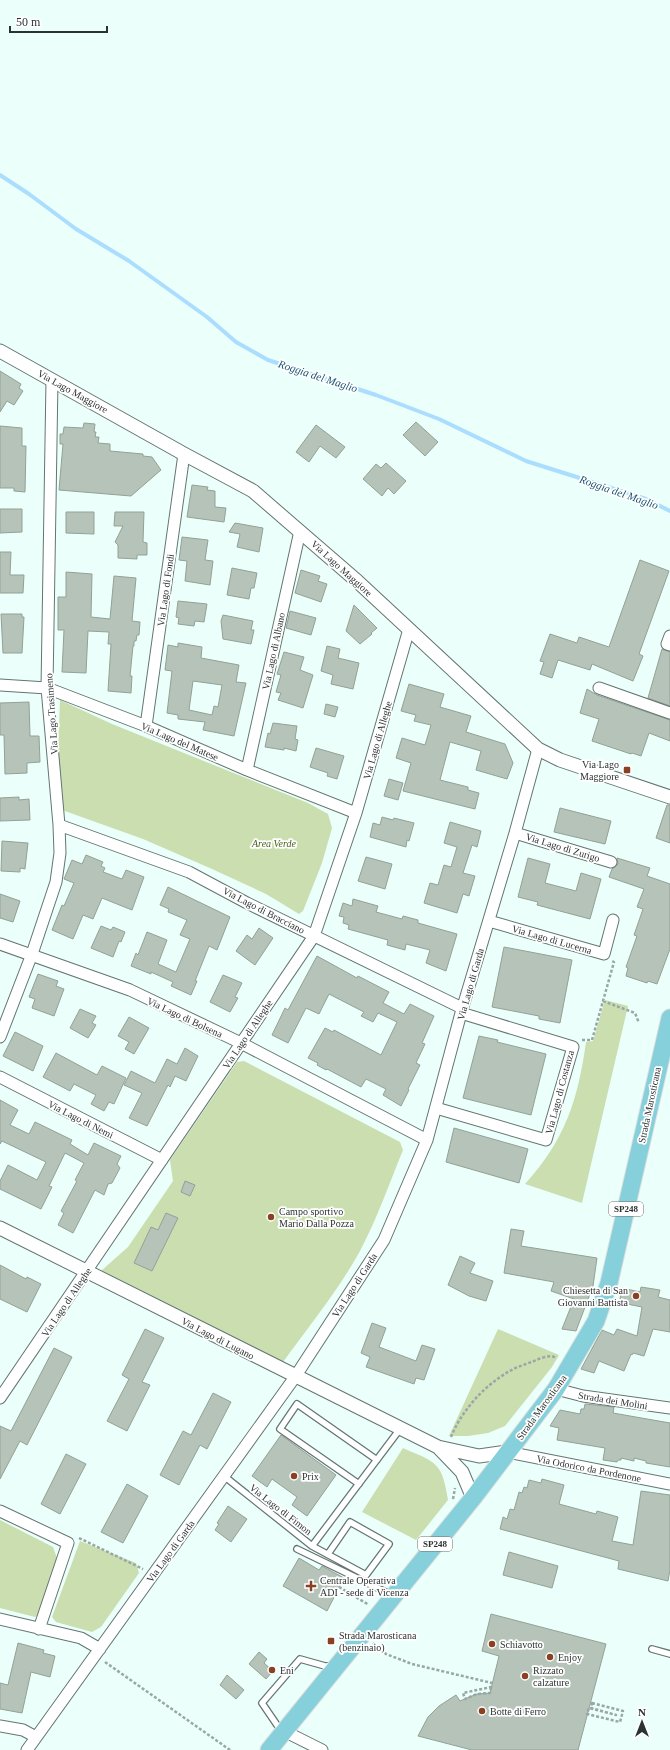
<svg xmlns="http://www.w3.org/2000/svg" width="670" height="1750" viewBox="0 0 670 1750" font-family="Georgia,serif">
<style>
.green{fill:#cbdeaf}
.lines{fill:none;stroke-linecap:round;stroke-linejoin:round}
.stream{stroke:#abddfe;stroke-width:4}
.building{fill:#b5c3b9;stroke:#93a197;fill-rule:evenodd}
.service-casing{stroke:#647572;stroke-width:8}
.minor-casing{stroke:#647572;stroke-width:13}
.tertiary-casing{stroke:#647572;stroke-width:15}
.primary-casing{stroke:#dddede;stroke-width:19}
.path{stroke:#99a7a5;stroke-width:2.5;stroke-dasharray:3 2;stroke-linecap:butt}
.service{stroke:#fff;stroke-width:5.5}
.minor{stroke:#fff;stroke-width:11}
.tertiary{stroke:#fff;stroke-width:13}
.primary{stroke:#85d0da;stroke-width:17}
.poi-dot{fill:#8a4123;stroke:#fff;stroke-width:1.5}
.labels{text-anchor:middle;stroke-width:3.5;stroke-linejoin:round;paint-order:stroke}
.shield{fill:#fff;stroke:#6b706f;stroke-width:1}
.shield-label{font-size:9px;font-weight:bold;fill:#2b3231}
.street-label{font-size:10px;fill:#2b3231;stroke:#fff}
.poi-label{font-size:10px;fill:#2b3231;stroke:#fff;text-anchor:start}
.park-label{font-size:10px;font-style:italic;fill:#485f18;stroke:#fff}
.water-label{font-size:11px;font-style:italic;fill:#175373;stroke:#fff}
</style>
<rect width="100%" height="100%" fill="#ebfffb"/>
<path class="green" d="M60,700l52,24 196,79 20,11 4,14 -10,35 -19,48 -4,3 -33,-20 -54,-25 -69,-30 -81,-29 -5,-30z
M605,1000l23,6 -46,197 -57,-19c40,-44 53,-84 61,-142l7,-1z
M244,1061l156,81 3,8c-14,34 -26,69 -43,101 -22,40 -51,75 -77,111l-182,-91 27,-24 45,-66 -3,-21 67,-98z
M498,1329l61,26 -7,12 -47,59 -17,7 -20,3h-19z
M403,1448c34,15 39,14 45,52l-32,40 -54,-28z
M0,1520l53,27 4,11 -19,57 -3,2 -35,-9z
M80,1541l56,22 3,10 -38,54 -9,5 -36,-10 -4,-5z"/>
<g class="lines">
<path class="stream" d="M0,175l29,19 47,35 53,32 78,56 29,25 32,18 108,35 63,24 87,42 120,38 24,12"/>
</g>
<path class="building" d="M0,371l21,13 -2,4 4,3 -9,14 -7,-4 -7,11z
M416,422l22,20 -13,14 -22,-21z
M84,423l11,1 -1,8h2l-1,5h4l-1,6 12,1v7l33,3v2l9,1 9,13 -30,26 -72,-6 4,-46h-3v-10h3l1,-7 19,1z
M316,425l29,22 -9,11 -16,-12 -11,16 -13,-10z
M0,426l22,2v18h4l-1,46 -11,-1v-3h-14z
M386,463l20,18 -12,13 -6,-6 -6,8 -19,-17 13,-15 5,4z
M192,485l16,2 -1,3 8,1v16l11,1 -2,14 -37,-5z
M0,509h22v23l-22,1z
M66,512h28v22l-28,-1z
M115,512h29l-1,30 4,1v12h-10v4l-19,-1v-13l-3,-3 8,-16h-9z
M235,523l28,5 -4,24 -22,-5 3,-13 -11,-2z
M182,537l26,3 -3,20 8,1 -3,24 -25,-4 2,-20 -8,-1z
M0,552h11l-1,23h14l-1,18h-23z
M640,560l29,11 -30,83 4,2 -10,25 -41,-17 -2,6 -32,-10 -6,18 -12,-4 4,-12 -4,-1 10,-27 27,9 2,-6 30,10z
M232,568l25,5 -3,15h-3l-2,11 -22,-4z
M301,570l19,6 -2,5 9,3 -6,18 -26,-9z
M66,572l26,2 -1,43 19,2 4,-43 22,2 -4,43 8,1 -1,13h-2l-1,6h-2v5h-1l-3,30h2l-1,17 -23,-2 3,-47h-3l1,-12 -21,-1 -2,42 -24,-1 2,-42h-6v-33h8z
M178,601l29,3 -3,18 -9,-1 -1,5 -16,-2 1,-6 -3,-1z
M354,605l23,23 -6,5 1,1 -12,10 -14,-13z
M290,611l26,7 -5,17 -25,-7z
M1,614h21v3h2l-2,36h-19z
M223,615l30,6 -2,9h3l-3,14 -28,-5 -2,-18z
M178,643l24,4 -1,11 38,7 -3,17 10,1 -12,53 -31,-6 2,-8 -27,-3v-4l-11,-2 5,-42 -7,-1 3,-25 10,2zM193,681l29,4 -4,22 -4,-1 -2,9 -23,-5z
M327,646l13,3 -2,9 21,5 -6,26 -22,-5 2,-9 -12,-4z
M662,649l8,3v54l-22,-8z
M284,652l20,5 -4,13 13,5 -10,33 -25,-8 3,-7 -5,-1 5,-17 -4,-1z
M409,684l35,10 -4,13 31,9 -5,16 39,12 8,19 -6,16 -31,-9 5,-19 -31,-9 -10,38 28,7v3l11,3 -4,16 -72,-18 8,-28 -15,-5 6,-20 23,7 6,-20 -17,-4 2,-6 -15,-4z
M587,689l10,6 73,25v21l-21,-8 -8,23 -9,-3 -1,1 -39,-13 7,-22 -19,-6z
M29,702l1,34h9l1,26 -13,1v10l-22,1 -1,-39h-4v-32z
M326,704l12,3 -3,10 -11,-3z
M273,723l24,3 -2,13 3,1 -2,11 -12,-3v2l-19,-3 3,-14 2,1z
M316,748l28,8 -7,23 -10,-3 1,-3 -18,-6z
M389,779l14,4 -5,17 -14,-4z
M19,797v3l10,-1 1,21 -30,1v-23z
M667,805h3v38l-14,-5z
M560,808l51,13 -6,23 -51,-12z
M382,817l11,3 1,-2 20,5 -5,18 -2,-1 -1,7 -36,-10 3,-14 7,2z
M450,822l31,9 -4,16 -5,-2 -9,28 12,3 -6,20 -6,-2 -6,19 -33,-10 6,-20 8,2 6,-20 7,2 6,-20 -13,-4z
M2,841l26,2 -3,26 -5,-1v4l-19,-1z
M86,855l17,7 -2,4 4,2 -2,4 19,7 4,-9 18,7 -12,33 -30,-12 -9,21 -10,-4 -10,24 -21,-9 10,-25 2,1 10,-23 -10,-4 8,-19 10,4z
M366,857l26,7 -7,25 -27,-8z
M528,858l22,6 -5,19 31,8 5,-18 20,6 -11,40 -53,-14 1,-3 -20,-5z
M617,858l33,10 -3,8 23,8v65l-13,35 -9,-3 -1,2 -21,-7 2,-8 -2,-1 11,-31 -3,-1 9,-26 -6,-2 7,-18 -35,-12 3,-8 6,-5z
M168,887l62,30 -13,33 -8,-4 -14,35h2l-6,14 -20,-9 2,-4 -22,-10v2l-20,-8 5,-13 2,2 9,-23 20,8 -9,24 18,8 14,-33 -10,-4 7,-15 -19,-8 1,-3 -9,-4z
M0,894l20,7 -7,21 -13,-4z
M353,899l25,7 -2,6 26,7 1,-3 15,4v3l39,11 -11,37 -20,-8 4,-13 -24,-6 -1,6 -18,-5 1,-5 -40,-11 1,-4 -6,-2 1,-6 -5,-1 4,-13 9,3z
M101,926l10,4 2,-3 12,5 -4,10 -2,-1 -6,16 -22,-9z
M259,928l14,10 -18,27 -19,-14 11,-16 5,4z
M504,947l68,13 -12,63 -21,-4v-3l-47,-9z
M317,956l40,22 1,-2 31,16 -6,11 21,11 6,-10 24,12 -12,27 3,1 -9,19 4,2 -12,24 1,1 -8,16 -18,-11 3,-6 -20,-10 -5,8 -34,-18 -1,1 -9,-5 1,-2 -10,-5 17,-30 8,4 1,-2 47,25 16,-33 -19,-9 -5,9 -12,-6 3,-4 -35,-18 -10,20 -13,-6 -18,35 -16,-8 13,-27 3,2z
M38,974l20,7 -2,5 8,3 -10,27 -22,-8 3,-9 -6,-2z
M223,975l19,8 -7,14 3,1 -8,14 -20,-10z
M80,1009l16,7 -4,7 4,2 -8,13 -18,-10z
M129,1017l20,11 -15,26 -9,-5 4,-7 -11,-6z
M15,1032l28,14 -10,25 -30,-15z
M479,1036l19,4 -1,2 49,12 -15,61 -68,-17z
M185,1048l13,8 -12,25 -11,-5 -5,11 -2,-2 -21,41 -18,-8 13,-25 -18,-8 7,-14 24,12 12,-24 10,5z
M56,1053l41,22 5,-9 24,12 -12,26 -5,-2 -5,9 -13,-7 5,-9 -22,-11 -4,7 -27,-14z
M0,1100l18,10 -8,15 19,9 6,-12 37,18 -2,4 18,11 6,-12 27,13 -4,8 3,4 -8,15 -4,1 -4,11 -9,-5 -22,43 -15,-8 6,-12 -3,-2 16,-30 -2,-1 9,-17 -19,-10 -16,33 3,1 -11,22 -41,-20v-8l8,-16 29,15 9,-18 -44,-21 -2,3z
M454,1128l74,21 -9,34 -73,-21z
M185,1181l10,4 -5,11 -9,-4z
M166,1213l12,5 -26,53 -18,-8 17,-36 7,3z
M511,1229l13,2 -3,15 76,12 -4,28 -17,45 -14,-2 12,-30 -23,-8 3,-9 -50,-9z
M460,1256l15,7 -5,10 23,8 -7,20 -17,-5 -21,-11z
M0,1265l26,14 1,-2 14,7 -14,28 -27,-13z
M641,1287l19,3 -2,7 12,3v32l-17,-3 -9,27 -11,-3 -1,2 -1,-1 -7,17 -25,-10 -5,12 -13,-4 21,-39 12,5 3,-6 20,7 5,-29 -20,-4 1,-4h-3l2,-11 18,4z
M372,1323l14,5 -7,19 37,14 6,-16 13,4 -11,31 -8,-2 -2,6 -48,-17 4,-10 -9,-4z
M145,1329l19,9 -22,44 8,3 -23,46 -20,-10 22,-42 -7,-4z
M54,1348l18,9 -45,88 -7,-4 -20,38v-53l11,5z
M213,1393l18,9 -24,47 -7,-4 -21,40 -19,-10 23,-44 8,4z
M585,1404l29,3 -1,6 57,10v44l-24,-4v-2l-12,-3v3l-13,-3v2h-3l-1,2 -14,-2 2,-12 -48,-8 2,-12 -9,-2 10,-16 20,4 1,-5h3z
M281,1435l55,40 -29,41 -15,-11 5,-8 -25,-18 -5,8 -15,-11z
M66,1454l20,10 -26,50 -19,-10z
M542,1479l22,6 -5,19 37,10 1,-3 21,6 -6,24 21,4 8,-54 29,4v75l-2,11 -50,-12 1,-8 -119,-32 3,-12 4,2 3,-10 4,1 5,-18 3,1 2,-6 3,1 2,-8 12,3z
M127,1484l21,12 -25,47 -22,-11z
M228,1506l19,13 -16,23 -16,-12 4,-6 -2,-1z
M509,1552l49,14 -6,22 -49,-13z
M299,1558l20,12 3,-4 22,12 -17,33 -44,-25z
M491,1614l115,30 -28,106h-106l-54,-14 10,-19 11,-11 17,-11 4,6 17,-7 13,-1 9,-37 -17,-5z
M18,1643l26,7 -1,3 12,3 -5,21 -19,-5 -9,41 -22,-4v-26l8,2z
M259,1652l8,7 -3,4 9,8 -7,8 -17,-15z
M227,1675l17,15 -8,9 -16,-14z"/>
<g class="lines">
<defs>
<path id="service" d="M224,1476l88,70 54,29 23,-31 -39,-22 -22,32
M359,1484l-79,-55 17,-25 80,56
M312,1546l88,-117
M297,1549l95,46
M652,1649l18,5
M283,1730l-6,-5 -15,-22 38,-44 25,7h7"/>
<path id="minor" d="M670,636l-3,8 3,1
M0,685l47,3 99,38 101,44 109,43
M599,688l71,25
M146,726l38,-272
M247,770l53,-239
M59,825l130,47 58,31 215,105
M515,833l96,29
M489,921l115,33 9,-34
M0,944l130,46 111,53 186,97
M0,1037l32,-83 24,-72 4,-29 -1,-28 -12,-137 5,-308
M0,1077l162,83
M436,1108l110,32 27,-93 -112,-34
M556,1389l27,7 87,12
M0,1398l314,-462 42,-123 53,-184
M507,1452l163,32
M0,1511l68,32 -29,86
M0,1619l81,19 19,11
M0,1726l23,4 13,7
M284,1731l38,19
M27,1750l268,-373 89,-137 43,-100 34,-127 54,-180 23,-84"/>
<path id="tertiary" d="M0,351l184,103 69,37 104,90 181,168 22,11 110,37
M0,1228l438,219 41,9 28,-4
M438,1447l24,25 11,26"/>
<path id="primary" d="M269,1750l204,-252 83,-109 40,-68 13,-38 61,-265"/>
</defs>
<use href="#service" class="service-casing"/>
<use href="#minor" class="minor-casing"/>
<use href="#tertiary" class="tertiary-casing"/>
<use href="#primary" class="primary-casing"/>
<path class="path" d="M603,1001l32,12 4,10
M582,1040h10l22,-78 -2,-1
M451,1437c10,-25 31,-49 54,-63 8,-6 19,-9 29,-13 7,-3 16,-7 23,-3
M453,1499l2,-11
M79,1538l64,31
M339,1587l30,18
M373,1643l13,11 26,10 80,19
M105,1662l125,88
M491,1687l-1,6 -13,1 -12,5 -2,-6z
M592,1703l31,8 -3,11 -33,-8 2,-6 27,7 -25,-7z"/>
<use href="#service" class="service"/>
<use href="#minor" class="minor"/>
<use href="#tertiary" class="tertiary"/>
<use href="#primary" class="primary"/>
</g>
<g class="poi-dot">
<rect x="623" y="766" width="8" height="8" rx="2"/>
<circle cx="271" cy="1217" r="4"/>
<circle cx="636" cy="1296" r="4"/>
<circle cx="294" cy="1476" r="4"/>
<path d="M309 1580h4v4h4v4h-4v4h-4v-4h-4v-4h4z"/>
<rect x="327" y="1637" width="8" height="8" rx="2"/>
<circle cx="492" cy="1644" r="4"/>
<circle cx="550" cy="1657" r="4"/>
<circle cx="272" cy="1670" r="4"/>
<circle cx="525" cy="1676" r="4"/>
<circle cx="482" cy="1711" r="4"/>
</g>
<g class="labels">
<g class="shield">
<rect x="609" y="1202" width="34" height="14" rx="3"/>
<rect x="418" y="1537" width="34" height="14" rx="3"/>
</g>
<g class="shield-label">
<text x="626" y="1212">SP248</text>
<text x="435" y="1547">SP248</text>
</g>
<g class="street-label">
<text transform="translate(73 391) rotate(29)" y="4">Via Lago Maggiore</text>
<text transform="translate(342 568) rotate(42)" y="4">Via Lago Maggiore</text>
<text transform="translate(165 590) rotate(-82)" y="4">Via Lago di Fondi</text>
<text transform="translate(273 651) rotate(-78)" y="4">Via Lago di Albano</text>
<text transform="translate(51 714) rotate(-94)" y="4">Via Lago Trasimeno</text>
<text transform="translate(377 740) rotate(-74)" y="4">Via Lago di Alleghe</text>
<text transform="translate(180 741) rotate(23)" y="4">Via Lago del Matese</text>
<text transform="translate(563 847) rotate(17)" y="4">Via Lago di Zurigo</text>
<text transform="translate(264 910) rotate(27)" y="4">Via Lago di Bracciano</text>
<text transform="translate(552 939) rotate(16)" y="4">Via Lago di Lucerna</text>
<text transform="translate(470 984) rotate(-74)" y="4">Via Lago di Garda</text>
<text transform="translate(185 1017) rotate(25)" y="4">Via Lago di Bolsena</text>
<text transform="translate(247 1034) rotate(-56)" y="4">Via Lago di Alleghe</text>
<text transform="translate(559 1092) rotate(-75)" y="4">Via Lago di Costanza</text>
<text transform="translate(649 1105) rotate(-78)" y="4">Strada Marosticana</text>
<text transform="translate(81 1119) rotate(27)" y="4">Via Lago di Nemi</text>
<text transform="translate(354 1285) rotate(-57)" y="4">Via Lago di Garda</text>
<text transform="translate(66 1302) rotate(-56)" y="4">Via Lago di Alleghe</text>
<text transform="translate(218 1338) rotate(27)" y="4">Via Lago di Lugano</text>
<text transform="translate(613 1400) rotate(9)" y="4">Strada dei Molini</text>
<text transform="translate(541 1407) rotate(-54)" y="4">Strada Marosticana</text>
<text transform="translate(589 1468) rotate(11)" y="4">Via Odorico da Pordenone</text>
<text transform="translate(281 1509) rotate(38)" y="4">Via Lago di Fimon</text>
<text transform="translate(170 1551) rotate(-54)" y="4">Via Lago di Garda</text>
</g>
<g class="poi-label">
<text x="619" y="768" text-anchor="end">Via Lago<tspan x="619" dy="12">Maggiore</tspan></text>
<text x="279" y="1215">Campo sportivo<tspan x="279" dy="12">Mario Dalla Pozza</tspan></text>
<text x="628" y="1294" text-anchor="end">Chiesetta di San<tspan x="628" dy="12">Giovanni Battista</tspan></text>
<text x="302" y="1480">Prix</text>
<text x="320" y="1584">Centrale Operativa<tspan x="320" dy="12">ADI - sede di Vicenza</tspan></text>
<text x="339" y="1639">Strada Marosticana<tspan x="339" dy="12">(benzinaio)</tspan></text>
<text x="500" y="1648">Schiavotto</text>
<text x="558" y="1661">Enjoy</text>
<text x="280" y="1674">Eni</text>
<text x="533" y="1674">Rizzato<tspan x="533" dy="12">calzature</tspan></text>
<text x="490" y="1715">Botte di Ferro</text>
</g>
<g class="park-label">
<text x="274" y="847">Area Verde</text>
</g>
<g class="water-label">
<text transform="translate(318 376) rotate(18)" y="4">Roggia del Maglio</text>
<text transform="translate(619 492) rotate(19)" y="4">Roggia del Maglio</text>
</g>
</g>
<g transform="translate(642 1722)" stroke="#ffffff" stroke-width="3" paint-order="stroke">
<path d="M0-3L7 15L0 10L-7 15Z" fill="#2b3231"/>
<text y="-6" font-size="11" font-weight="bold" text-anchor="middle" fill="#2b3231">N</text>
</g>
<path d="M10 26v6h97v-6" fill="none" stroke="#2b3231" stroke-width="2"/>
<text x="16" y="26" font-size="12" fill="#2b3231" stroke="#ffffff" stroke-width="3" paint-order="stroke">50 m</text>
</svg>
